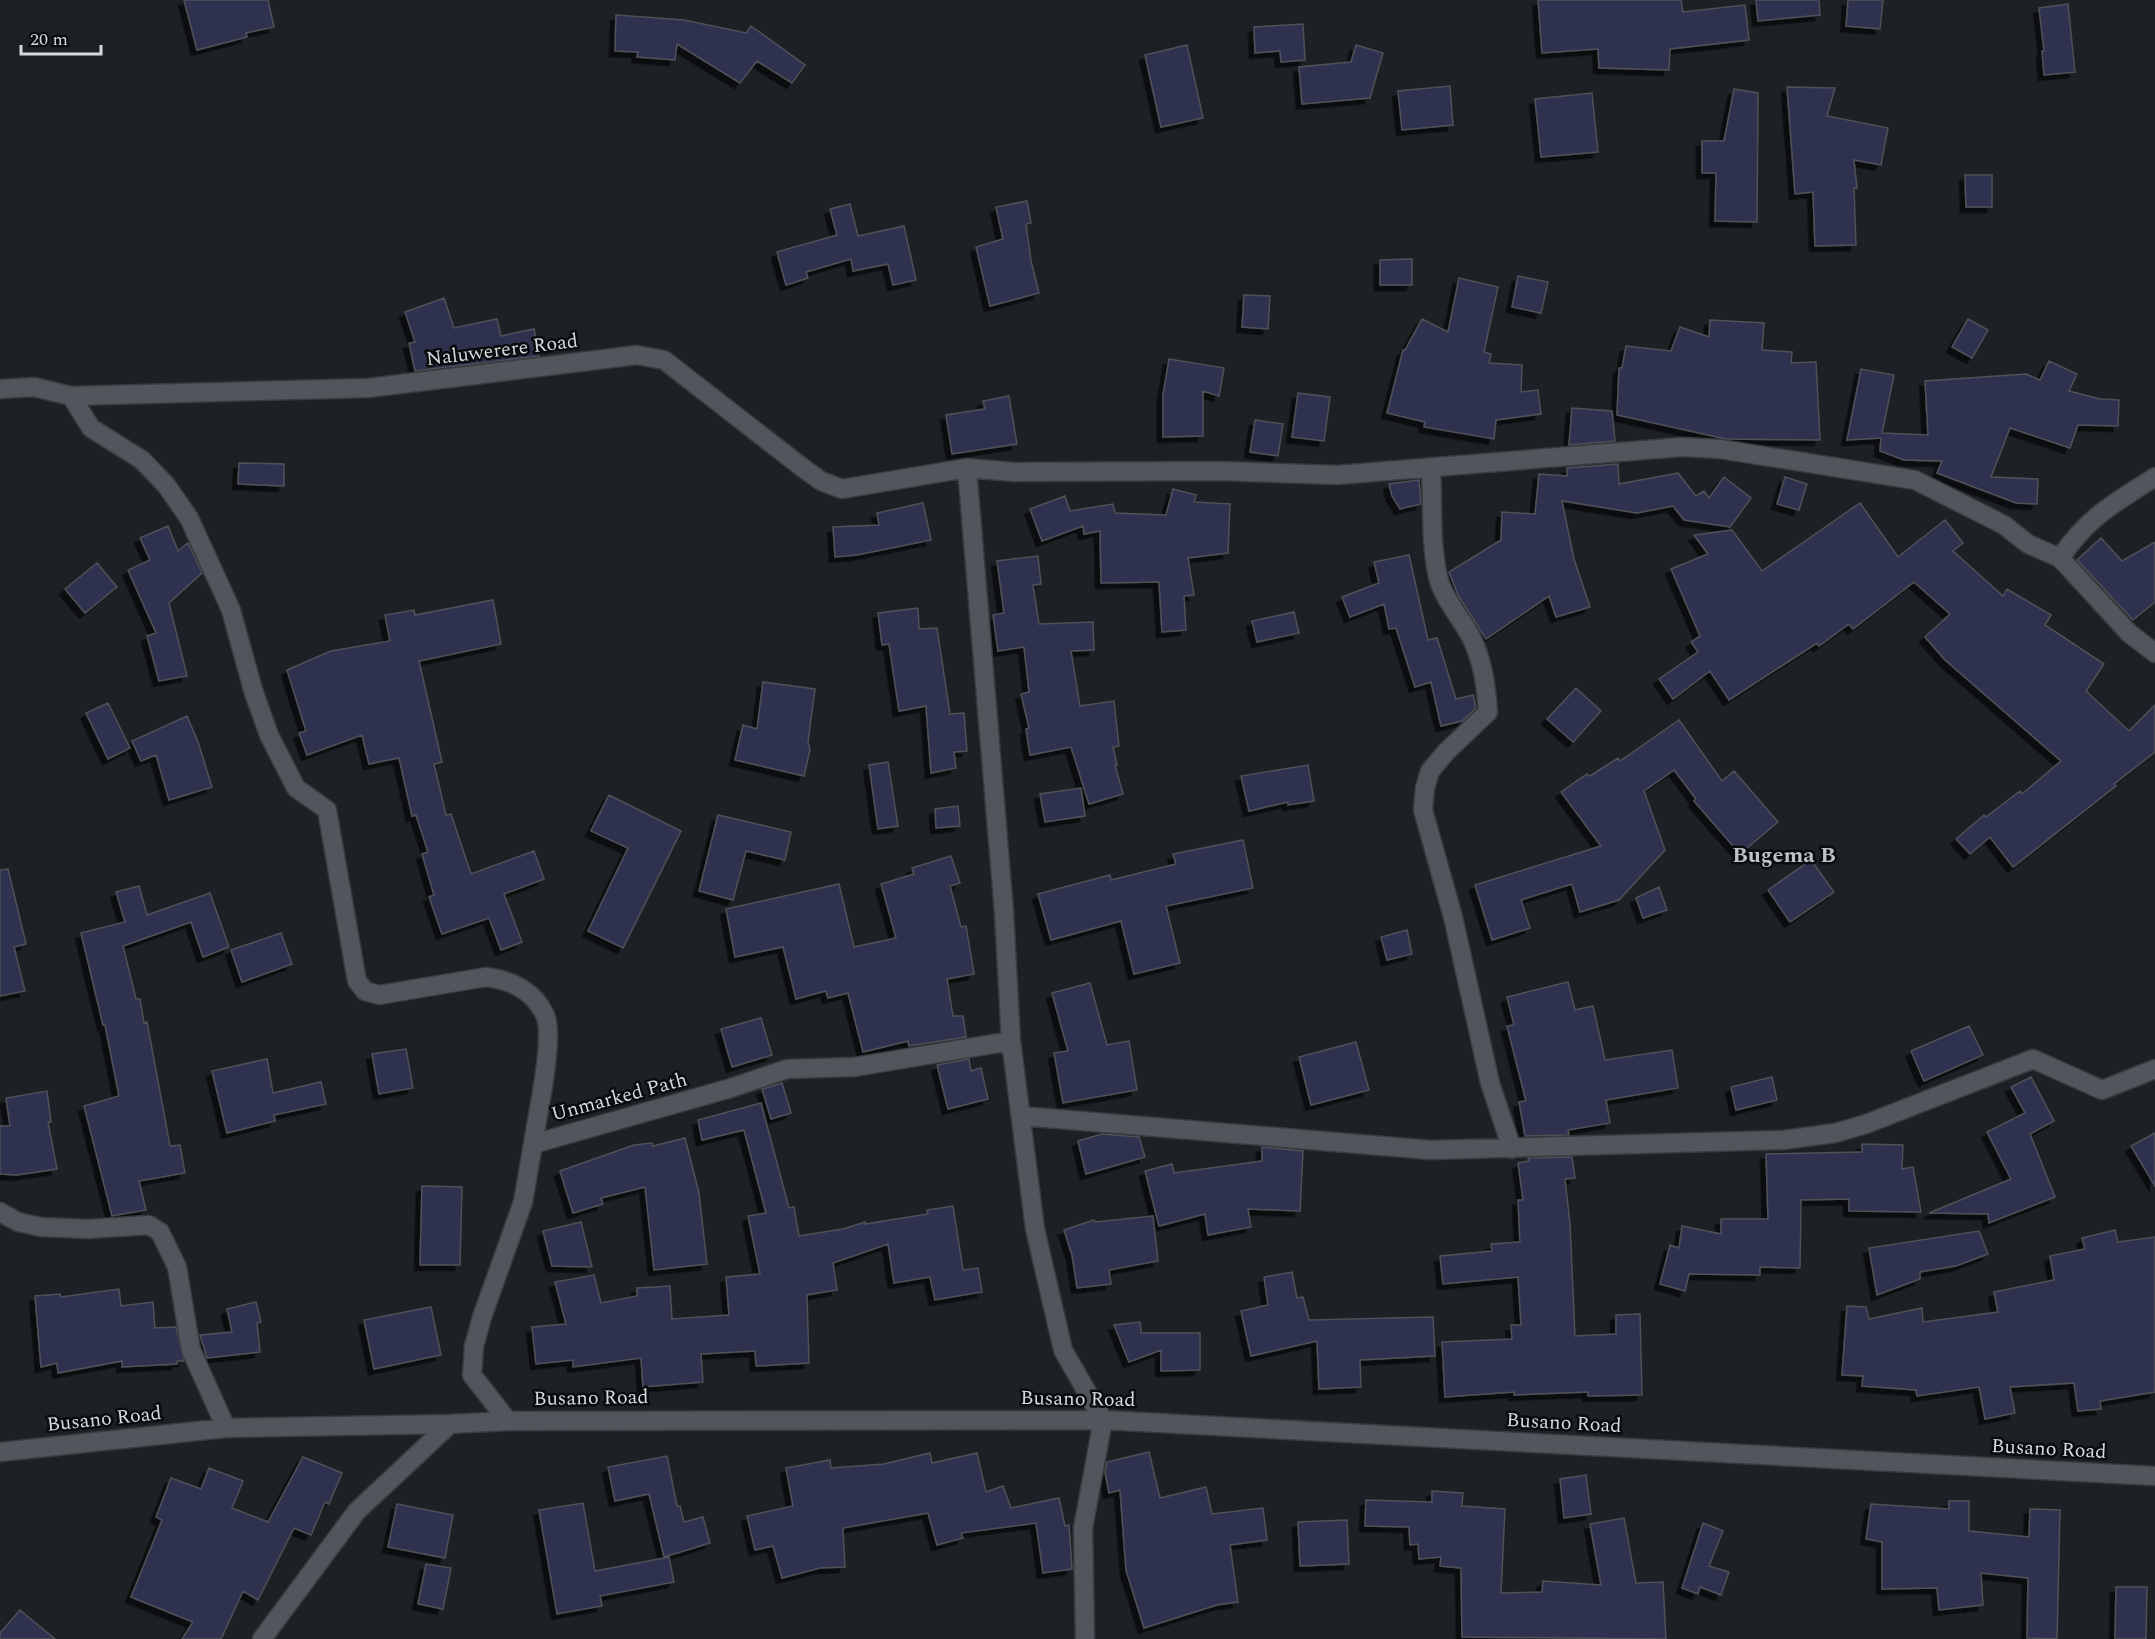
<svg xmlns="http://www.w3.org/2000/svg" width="2155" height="1639" viewBox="0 0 2155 1639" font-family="Spectral,serif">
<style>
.building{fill:#2f314f;stroke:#505158;stroke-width:1.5;filter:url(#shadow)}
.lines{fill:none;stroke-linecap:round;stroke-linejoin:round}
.minor-casing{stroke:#383c40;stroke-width:21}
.minor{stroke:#50565b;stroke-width:18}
.labels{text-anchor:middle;stroke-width:5;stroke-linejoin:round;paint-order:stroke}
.street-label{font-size:20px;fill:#d5d9dc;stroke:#090b0d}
.quarter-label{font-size:22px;font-weight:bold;fill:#bcc2c9;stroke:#090b0d}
</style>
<defs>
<filter id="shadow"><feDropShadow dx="-5.5" dy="5.5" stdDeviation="0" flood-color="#0009"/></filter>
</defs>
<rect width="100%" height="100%" fill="#1d2126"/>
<path class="building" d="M184,0h84l6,27 -28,6 1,4 -50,13z
M1538,0h143l2,12 62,-7 4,35 -79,9 -1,21 -70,-2 -1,-19 -56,4z
M1756,0h63l1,15 -62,6z
M1848,0h35l-3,29 -34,-3z
M2068,4l7,68 -31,3 -2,-24h2l-5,-43z
M616,15l68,5 62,13 5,-7 54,39 -13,18 -35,-22 -17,22 -63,-39 -2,16 -38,-3 1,-5 -23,-1z
M1303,24l2,36 -24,2 -1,-11 -25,2 -1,-26z
M1187,45l16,73 -42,9 -16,-72z
M1356,45l27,8 -13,45 -68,6 -3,-37 52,-5z
M1450,86l3,39 -51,5 -4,-39z
M1787,87l48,1 -8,28 61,12 -7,37 -27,-5 3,28h-3l2,57 -41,1 -2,-54 -18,2z
M1734,89l24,4 -1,129 -42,-1 1,-48h-14v-32h22z
M1592,93l6,59 -57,5 -6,-58z
M1965,175h27v32h-26z
M1027,201l4,22 -5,1 5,37 8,32 -49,13 -14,-59 27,-8 -7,-32z
M850,204l8,32 46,-10 12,54 -23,5 -5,-21 -35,7 -2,-12 -45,13 2,6 -22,7 -9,-33 60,-17 -7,-26z
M1412,259v26h-32v-25z
M1518,276l30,6 -7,31 -29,-6z
M1459,278l39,9 -14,65 7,2 -2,9 33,2 -1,27 17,-2 3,24 -45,6 -2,19 -70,-12 1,-5 -38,-9 16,-63h2l17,-31 26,13z
M1244,295l26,1 -2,33 -26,-2z
M444,298l10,30 43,-9 4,17 33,-7 5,27 -124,15 -6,-28 6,-1 -10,-30z
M1968,319l20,11 -16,28 -20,-11z
M1710,320l54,3 -2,27 30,2 -1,11 25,-1 4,78 -94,-1 -109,-24 2,-47h3l4,-22 45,5 9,-24 29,10z
M1169,359l55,9 -5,28 -16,-5v45l-40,1v-42z
M2049,361l28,13 -8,17 31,8 19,1 -1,26 -40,-1 -8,23 -60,-20 -19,49 47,2 -1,25 -21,-1 -79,-30 5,-12 -38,-1 -24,-9 1,-13 -34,2 14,-71 33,6 -12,58 46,2 -3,-54 101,-7 14,6z
M1298,393l32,4 -6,44 -32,-4z
M1009,396l8,48 -65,10 -6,-39 39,-6 -2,-8z
M1572,408l40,3 3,30 -46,4z
M1255,420l28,4 -5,32 -28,-4z
M239,463l45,1v22l-46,-2z
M1618,464l1,20 59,-11 18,23 8,-5 5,7 15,-21 27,21 -21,29 -46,-7 -11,-14 -36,7 -75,-12 12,58 16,48 -34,10 -7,-21 -63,43 -28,-44 -9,-23 52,-32 1,-28 33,2 4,-40 28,2v-8z
M1785,477l22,7 -8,26 -22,-6z
M1419,480l2,24 -21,5 -8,-13 -3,-12z
M1173,489l23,6 -2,7 36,2 -2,49 -40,5 6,37 -10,1 2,34 -24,2 -3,-50 -58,1 -1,-52 -16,3 -1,-8 -41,15 -12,-32 35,-13 5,15 43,-7 2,9 51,2z
M923,503l8,37 -74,15 -22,2 -2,-30 46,-2 -2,-12z
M1860,503l38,54 47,-37 18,23 -10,8 50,45 4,-7 44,26 -6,10 59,39 -18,27 43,40 26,-26v47l-41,32 2,2 -103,81 -23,-30 -20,17 -14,-15 28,-24 2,2 34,-26 2,3 39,-33 -116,-101 -20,-23 25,-23 -36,-32 -61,47 -4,-5 -30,22 -2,-3 -88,57 -19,-29 -37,28 -14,-20 39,-27 -7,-10 9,-6 -29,-67 37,-15 -14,-19 38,-5 30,41z
M168,526l10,25 10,-8 14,30 -33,30 18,73 -28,5 -12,-45 9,-3 -28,-63 22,-10 -10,-22z
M2101,538l21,23 33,-19v60l-22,18 -56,-60z
M1409,555l19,85 9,-2 19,61 17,-4 3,13 -14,13 -21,5 -10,-44 -16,5 -19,-59 -7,1 -5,-25 -34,13 -8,-20 37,-14 -5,-21z
M1038,556l3,28 -8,1 6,39 54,-2 1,28 -23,1 9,55 34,-5 5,45 -6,1 4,18h-2l8,29 -34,10 -18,-57 -41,8 -4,-26 3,-1 -8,-34 8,-2 -5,-45 -26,4 -5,-36 11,-2 -7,-52z
M97,563l20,24 -32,26 -20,-24z
M493,600l8,44 -82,17 23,101 -8,2 12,51 5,-1 20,60 63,-23 10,28 -40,15 18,48 -21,8 -12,-32 -47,16 -13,-37 5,-2 -12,-41 6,-2 -12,-37 -4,1 -13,-58 -30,6 -7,-29 -55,20 -8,-22 7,-2 -19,-61 44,-19 59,-10 -5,-26 29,-5 1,5z
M918,608l1,21 18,-1 13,86 14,-1 3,38 -13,1 2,16 -25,5 -5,-67 -27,5 -10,-67 -7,1 -4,-32z
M1294,612l5,21 -42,9 -5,-21z
M763,682l52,7 -7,53 2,8 -6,26 -69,-16 8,-35 14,4z
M1576,688l25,23 -28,31 -26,-23z
M108,703l22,45 -22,11 -22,-46z
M187,716l11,26 14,45 -43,13 -13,-45 -15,6 -9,-20z
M1679,720l43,61 12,-10 44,51 -38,32 -46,-53 2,-2 -22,-29 -30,21 21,59 -46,50 -39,12 -8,-28 -51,16 9,28 -38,12 -17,-55 126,-39 -40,-54 26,-18 3,2 28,-18 2,3z
M888,762l10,64 -20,3 -9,-64z
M1308,765l6,36 -26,4v-3l-39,9 -8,-35z
M1081,788l4,28 -40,6 -5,-28z
M609,795l72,36 -58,117 -35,-17 40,-83 -37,-17z
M958,806l2,20 -24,2 -1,-19z
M718,815l73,17 -6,28 -39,-9 -13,49 -34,-9z
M1243,840l10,48 -87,18 14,57 -46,11 -13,-53 -70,19 -13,-46 72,-19 1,5 65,-16 -3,-10z
M951,856l9,27 -10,3 11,41 5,-1 8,48 -27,5 6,37h10l3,21 -57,9 -1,-5 -45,11 -15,-59 -20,5 -2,-7 -30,8 -13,-52 -48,10 -9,-48 113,-25 15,63 42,-9 -15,-54 33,-10 -2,-6z
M1811,860l23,32 -44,30 -22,-32z
M8,869l18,75 -12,3 11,44 -25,5v-126z
M139,886l8,29 63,-22 19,54 -26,10 -12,-35 -68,24 13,53h4l4,24 3,-1 23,124 10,-1 5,28 -46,8 7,29 -34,6 -28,-110 35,-10 -14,-71h-2l-22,-92 44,-11 -9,-30z
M1659,887l8,23 -24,8 -7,-20z
M1407,930l5,24 -25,6 -6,-23z
M281,933l11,31 -50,18 -11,-32z
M1568,982l7,28 18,-4 12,54 67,-10 6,38 -72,12 4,23 -42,7 1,5 -44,1 -6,-34 7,-1 -19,-75 7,-1 -7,-28z
M1090,983l17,62 22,-4 8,49 -74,13 -9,-50 14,-2 -16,-58z
M761,1018l11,37 -40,12 -11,-38z
M1969,1026l14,29 -59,26 -13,-30z
M1356,1042l13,48 -58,15 -12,-48z
M406,1049l7,39 -34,6 -7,-40z
M267,1059l6,34 48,-11 5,22 -52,11 1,6 -48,12 -15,-62z
M969,1059l2,12 10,-3 7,31 -40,10 -11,-44z
M1772,1077l5,23 -41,10 -5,-23z
M2031,1077l23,44 -24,13 25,63 -66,26 -1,-9 -59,-1 82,-34 -24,-47 38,-19 -14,-26z
M782,1083l9,30 -20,6 -9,-30z
M47,1091l4,31h-3l9,47 -40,6 -17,-1v-48h10l-4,-28z
M761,1103l28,105 5,-1 5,29 44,-7 22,-7v2l63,-10 -1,-4 26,-4 10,64 15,-2 4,24 -47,8 -5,-23 -36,6 -6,-39 -55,19 4,27 -30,5 2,68 -53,3 -1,-15 -54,3 2,28 -60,5 -2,-29 -68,9v-7l-37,4 -4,-37 34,-3 -11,-42 39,-7 7,28 36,-7v-8l33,-2 2,33 57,-4 -3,-38 34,-3 -12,-58 18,-3 -22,-83 -42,10 -4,-20z
M2155,1133v53l-24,-40z
M1102,1134l37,3 6,20 -59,17 -8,-33z
M685,1138l14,55 8,71 -53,6 -9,-83 -44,11 2,6 -30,9 -13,-42 74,-26 18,-2 1,3z
M1862,1144l41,1 -1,24 11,-2 8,45 -72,-1v-12l-48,1 -1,68 -40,-1v8l-71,-1 -4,17 -25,-7 10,-39 9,3 3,-22 39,8v-15h47l-2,-65 96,-2z
M1262,1147l41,4 -3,60 -52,-2 3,18 -43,8 -3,-21 -46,12 -14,-55 27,-7 2,9 88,-12z
M1572,1157l3,21 -10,1 5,45 5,112 41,-2v-19l24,-1 2,81 -54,1v-4l-74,3v-3l-69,5 -3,-55 70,-3 -1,-14h10l-3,-48 -75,7 -3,-28 52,-5 -1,-7 29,-2 -2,-42h5l-5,-37 11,-2 -1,-3z
M422,1186l40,1 -2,78h-40z
M1153,1216l5,45 -49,9 2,14 -34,4 -5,-33 -8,-25 30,-10 1,2z
M581,1222l11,45 -40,-1 -9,-35z
M2115,1230l3,12 37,-5v155l-55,9 1,8 -23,2 -4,-28 -64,4 5,26 -30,6 -6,-32 -62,9 -1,-6 -54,-4 1,-10 -21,-1 5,-69 19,1 3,12 53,-11 1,14 75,-10 -4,-20 60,-12 -4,-24 35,-7 -3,-11z
M1979,1231l9,23 -32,12 -36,6v7l-43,16 -8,-47z
M1292,1272l5,26 6,-1 6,23 124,-3 2,39 -75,4 1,27 -42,2 -2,-48 -66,15 -10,-45 27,-6 -4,-28z
M119,1289l2,17 32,-4 2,26 21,-1 8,34h-7v3l-55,3v-6l-64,12 -1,-10 -16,4 -6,-71 25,-2 1,3z
M256,1302l5,20 -4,1 3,29 -53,6 -7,-23 32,-3 -5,-23z
M431,1307l10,48 -67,14 -10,-49z
M1140,1322l1,11h59v37l-39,1v-21l-32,12 -15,-37z
M1149,1452l11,46 46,-11 6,27 51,-6 4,32 -37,5 8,57 -21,3 -73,23 -18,-58 -6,-80 -11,3 -4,-21 2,-10z
M930,1453l2,10 45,-10 9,39 17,-6 8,22 48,-10 6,28 4,-1 3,44 -29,4 -7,-50 -75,10 2,5 -26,7 -9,-32 -85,15 2,39 -25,1 -38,10 -9,-32 -18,4 -8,-34 46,-10 -7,-38 44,-8 1,8 53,-4z
M667,1456l10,50h3l4,16 19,-5 7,26 -46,14 -15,-63 -34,7 -7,-34z
M303,1457l39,16 -13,31 -4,-2 -14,33 -17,-7 -36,72 -15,-9 -22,48h-39l11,-17 -62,-25 31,-77 -6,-3 15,-39 30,11 8,-21 34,13 -11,27 36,14z
M1586,1475l5,39 -27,4 -4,-39z
M1432,1491l31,2 -1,13 43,3 -4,84 41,-1 1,-11 58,4 -11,-61 34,-6 12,65 27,-1 3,57 -204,-2 -1,-69 -21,-2 1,-9 -22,2 -1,-15 -8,1 -1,-18 -44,-1 1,-26 66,2z
M1949,1501h20v30l60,6 1,-28 30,1 -3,129 -30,-1 1,-60 -47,-5 2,32 -44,5 -2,-22 -55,1v-47l-16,-3 5,-35 78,5z
M583,1503l12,68 74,-14 5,25 -74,14 2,10 -45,8 -18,-104z
M397,1504l56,11 -8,43 -57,-11z
M1347,1520l2,44 -49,2 -2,-44z
M1703,1523l20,8 -14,35 20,6 -8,23 -21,-8 -2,7 -16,-6z
M426,1564l25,4 -8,41 -25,-5z
M2116,1587h31l-1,52h-31z
M20,1610l35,29h-55v-6z"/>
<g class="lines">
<defs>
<path id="minor" d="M0,389l34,-2 37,9 297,-8 269,-33 27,5 139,108 18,13 21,8 125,-21
M71,396l20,32 51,32 24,25 23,33 42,92 22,80 16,45 27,53 31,22 30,171 8,10 14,4 107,-18c25,3 48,14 59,38 10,22 -8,102 -12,129
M1431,467c2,36 -1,74 7,110 5,21 23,41 33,60 12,24 15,49 17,75l-42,40 -16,19 -5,17 -2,22 30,107 37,166 22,66
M2060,558c28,-41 54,-55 95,-81
M1021,1116l410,34 353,-10 51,-7 31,-9 167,-65 69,31 53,-21
M0,1212l18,10 23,5 47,2 61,-4 11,7 17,35 14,83 35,78
M508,1421l-36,-46 2,-29 8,-29 41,-115 10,-58 198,-56 56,-19 67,-2 157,-26
M0,1452l226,-24 224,-4 58,-3 595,-1 1052,56
M262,1639l95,-128 93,-87
M1085,1639l-2,-111 20,-108 -40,-70 -28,-121 -24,-188 -7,-129 -37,-444 47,4 205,-1 118,4 345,-28 38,2 195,31 89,45 24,19 32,14 69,75 26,20"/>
</defs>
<use href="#minor" class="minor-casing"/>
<use href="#minor" class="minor"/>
</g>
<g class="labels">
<g class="street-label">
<text transform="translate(502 349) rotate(-7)" y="7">Naluwerere Road</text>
<text transform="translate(619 1096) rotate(-15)" y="7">Unmarked Path</text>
<text transform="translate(591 1397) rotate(-1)" y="7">Busano Road</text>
<text transform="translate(1078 1398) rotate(1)" y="7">Busano Road</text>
<text transform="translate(104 1418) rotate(-6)" y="7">Busano Road</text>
<text transform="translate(1564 1422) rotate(3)" y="7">Busano Road</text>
<text transform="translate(2049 1448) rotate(3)" y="7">Busano Road</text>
</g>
<g class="quarter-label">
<text x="1784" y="862">Bugema B</text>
</g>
</g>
<path d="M21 45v9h80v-9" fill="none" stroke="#d5d9dc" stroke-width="3"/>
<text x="30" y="45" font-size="18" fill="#d5d9dc" stroke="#090b0d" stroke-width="4.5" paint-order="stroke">20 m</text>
</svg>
